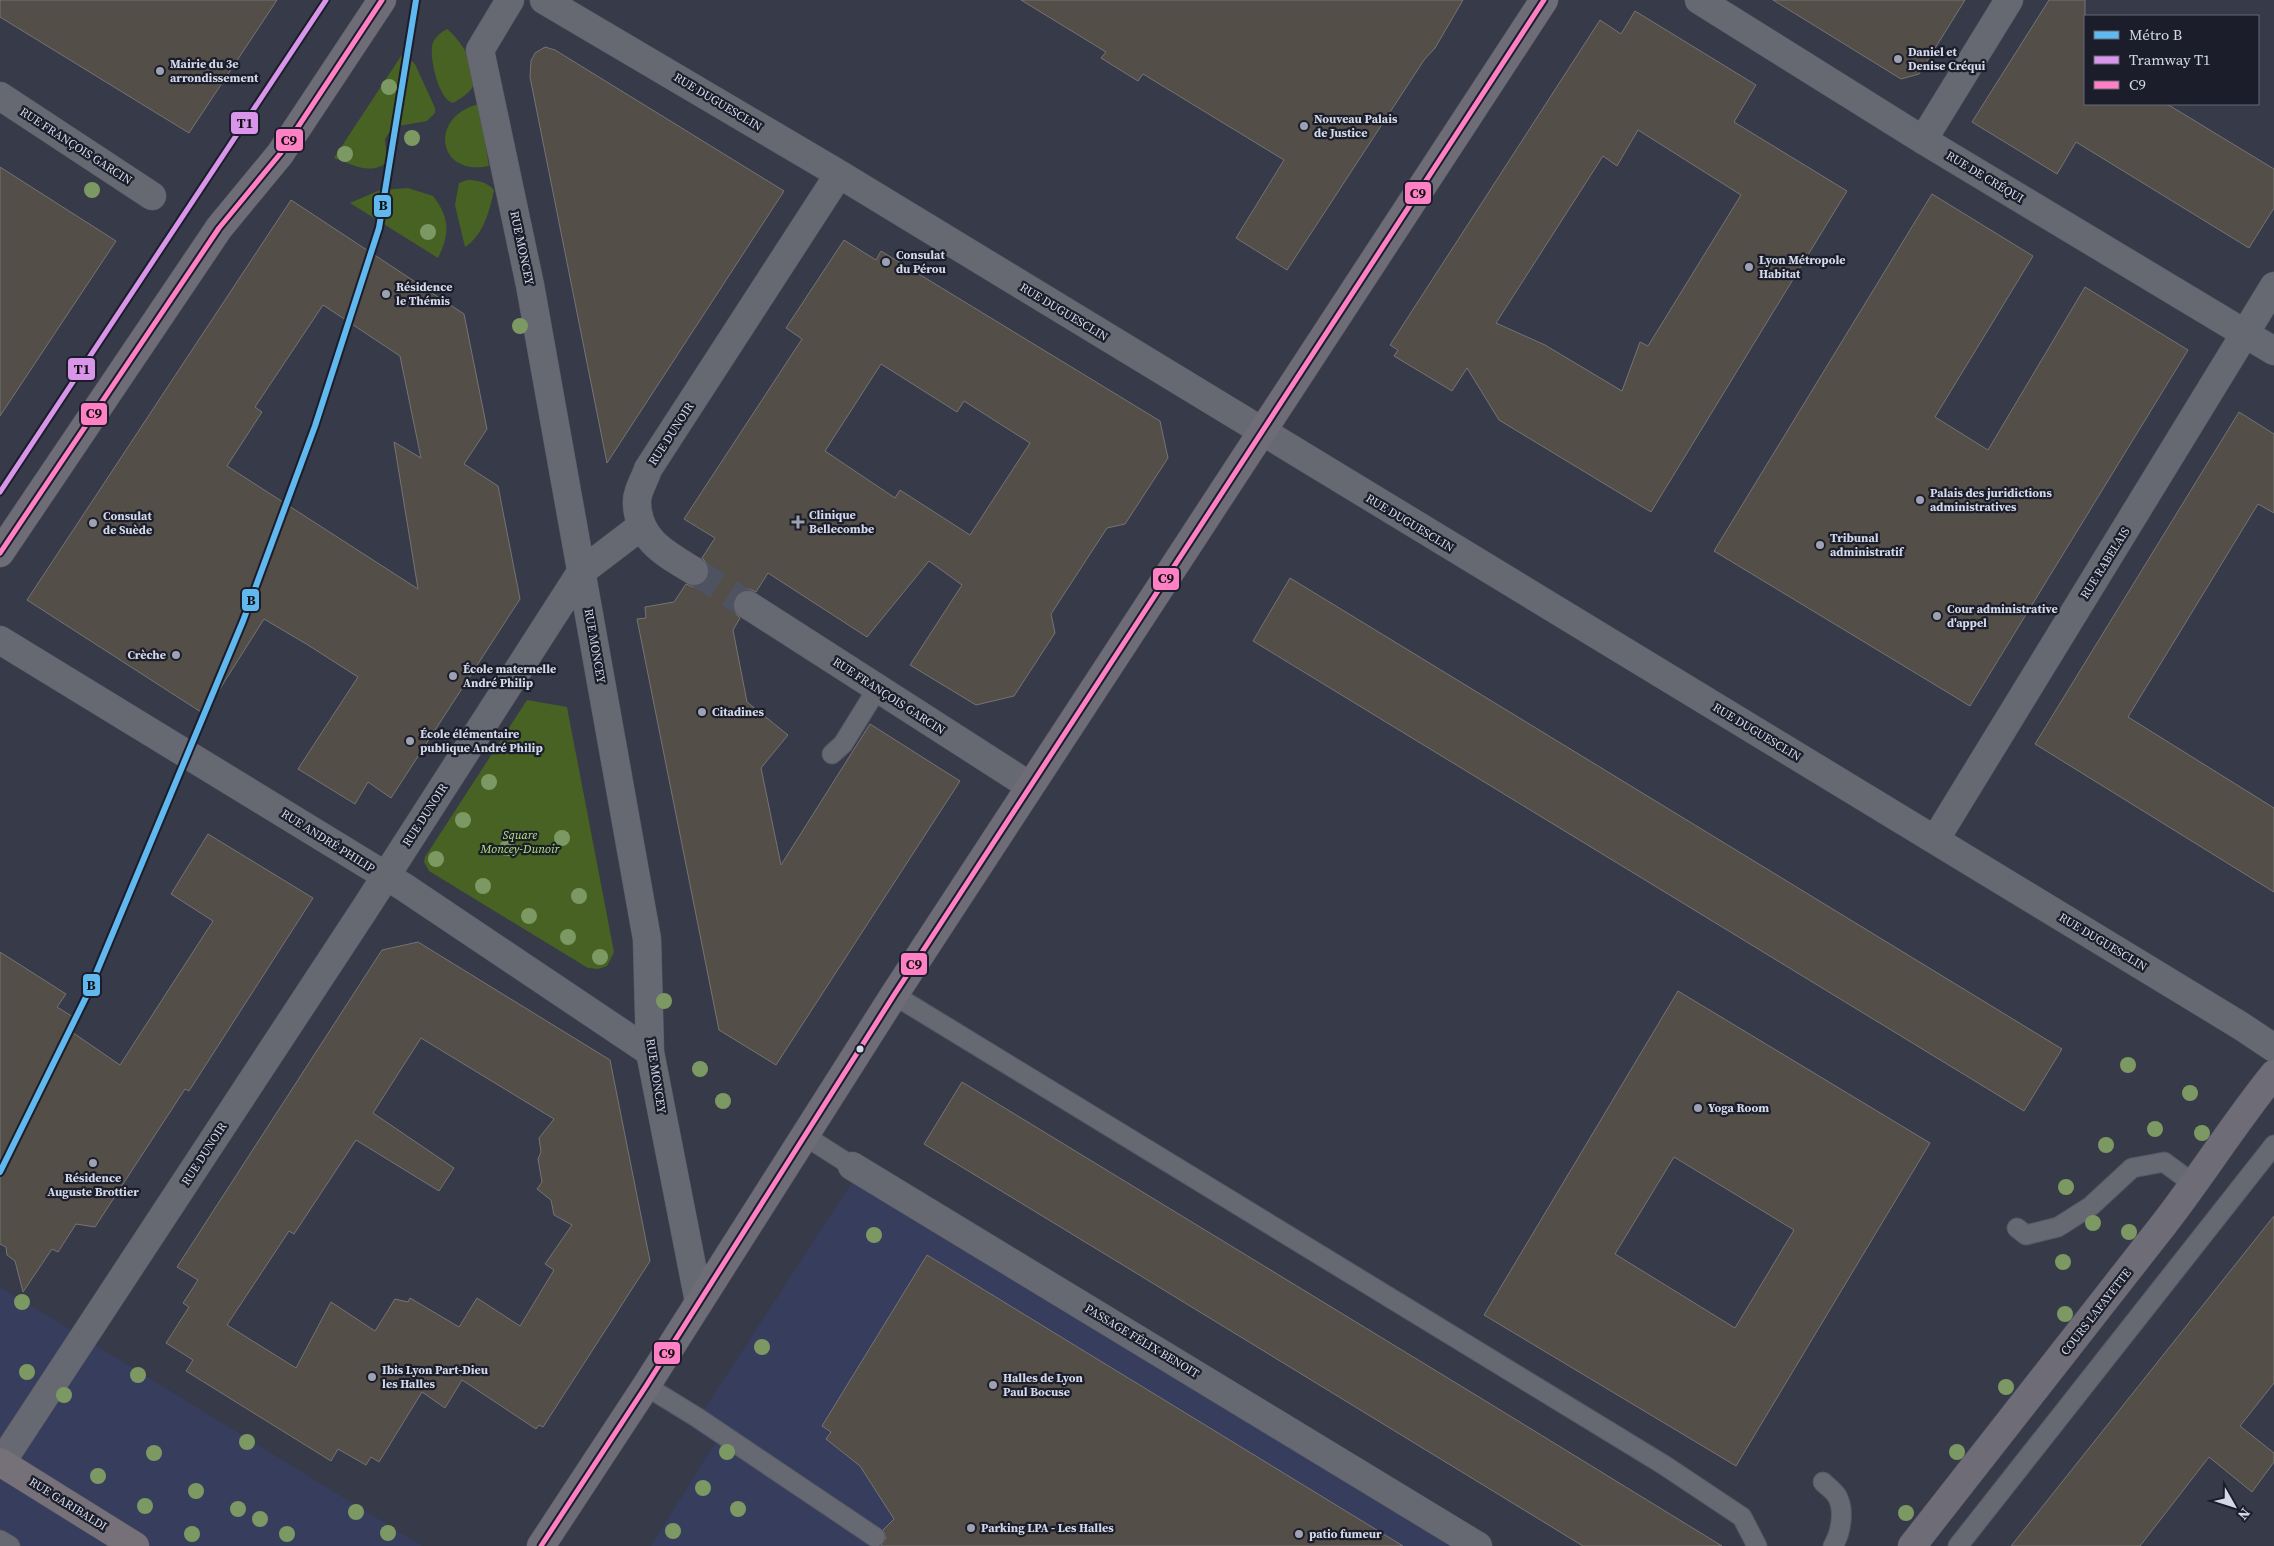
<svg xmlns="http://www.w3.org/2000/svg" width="2274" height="1546" viewBox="0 0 2274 1546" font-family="'Source Serif 4',serif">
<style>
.built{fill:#373d5c}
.green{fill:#476222}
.building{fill:#544e48;stroke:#757374;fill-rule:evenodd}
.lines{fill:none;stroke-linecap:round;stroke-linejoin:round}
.street-tunnel{stroke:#4f5260;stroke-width:28;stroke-dasharray:28 14;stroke-linecap:butt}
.lane-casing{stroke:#545663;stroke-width:21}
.street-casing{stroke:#545663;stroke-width:29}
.secondary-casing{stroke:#545663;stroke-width:29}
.primary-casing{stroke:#545663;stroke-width:29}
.lane{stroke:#666872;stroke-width:19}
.street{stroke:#666872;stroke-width:28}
.secondary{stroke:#6e6c77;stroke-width:28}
.primary{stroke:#767078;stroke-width:28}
.bus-1-casing{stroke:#1b1e2a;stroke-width:9}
.bus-1{stroke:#ff80c5;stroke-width:5}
.tram-1-casing{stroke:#1b1e2a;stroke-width:9}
.tram-1{stroke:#d995e9;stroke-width:5}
.metro-1-casing{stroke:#1b1e2a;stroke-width:10}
.metro-1{stroke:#60b8ef;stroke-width:6}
.tree{fill:#7d9963}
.poi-dot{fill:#9da1b1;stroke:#1b1e2a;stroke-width:2}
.bus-dot{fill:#d4d9e9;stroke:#1b1e2a;stroke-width:2}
.labels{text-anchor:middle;stroke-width:4.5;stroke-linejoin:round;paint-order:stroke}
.poi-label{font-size:12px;font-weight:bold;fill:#d4d9e9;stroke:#1b1e2a;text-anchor:start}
.street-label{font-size:12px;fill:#d4d9e9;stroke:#1b1e2a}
.park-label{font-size:12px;font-style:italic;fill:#b6e679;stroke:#1b1e2a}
.line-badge{stroke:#1b1e2a;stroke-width:2}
.pale-badge-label{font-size:14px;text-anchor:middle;font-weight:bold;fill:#111}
</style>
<rect width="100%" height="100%" fill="#373a48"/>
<path class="built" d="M860,1170l618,376h-827l64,-103 -23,-15z
M0,1287l71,43 351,216h-422z"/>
<path class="green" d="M447,29c12,9 36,43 25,59 -4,6 -12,11 -19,15 -14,-3 -23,-43 -21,-56 1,-9 8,-14 15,-18z
M403,53l12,11 20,44v5l-8,8 -34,6 -8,12 2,23c-16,14 -36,2 -53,-4z
M479,104l10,62c-53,11 -60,-50 -10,-62z
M467,180c10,0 20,2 27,10 -4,20 -11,46 -29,57l-10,-42 4,-22z
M408,188l25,8c17,22 17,37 5,62l-88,-55 30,-13z
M527,700l40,7 47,245 -7,14 -9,3 -10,-1 -159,-97 -5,-9 1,-5z"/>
<path class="building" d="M0,0h277l-88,133 -189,-116z
M1021,0h442l-28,48 -11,12 -137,210 -51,-32 48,-78 -141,-86 -5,7 -37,-23 5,-6z
M1773,0h192l-46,74 -18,5z
M2049,0h36v104h82l107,65v39l-25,40 -173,-106 -19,32 -85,-52z
M1635,11l121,74 -22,37 113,69 -196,321 -152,-92 -32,-52 -15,23 -58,-35 4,-6 -8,-5 210,-325 21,14zM1638,130l103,65 -93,151 -8,-4 -18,49 -77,-46 -49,-22 107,-167 14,10z
M545,47l10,3 229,141 -177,272 -77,-386 1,-16 4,-8z
M0,167l116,74 -116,175z
M1932,194l101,62 -98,161 53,33 97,-163 103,63 -218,356 -256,-155z
M291,200l173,114 23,115 -23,35 34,22 22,113 -129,199 -23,-16 -13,22 -57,-35 60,-92 -50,-32 -44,-26 -60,95 -177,-114zM323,305l77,51 21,102 -27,-16 24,147 -191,-123 35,-54 -7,-5z
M844,240l32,20 5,-9 279,170 8,37 -43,66 -18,4 -56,86 4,19 -41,63 -38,9 -66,-40 52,-80 -33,-24 -62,76 -99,-64 -12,19 -7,-3 -8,2 -6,6 -3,7 2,8 6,6 -7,12 14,72 41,33 -27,33 20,97 89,-141 90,57 -184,284 -57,-35 -82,-411 9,-1 -1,-11 29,-5 12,-18 7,3 8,-2 7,-6 2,-7 -2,-8 -6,-6 13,-20 -31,-19 118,-180 -16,-11zM881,364l76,48 7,-11 66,42 -60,92 -70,-45 -5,8 -70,-47z
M2239,412l35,22v79l-16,-9 -130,213 146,91v84l-239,-148z
M1290,578l772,471 -38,62 -771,-470z
M208,834l105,64 -124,193 -4,-2 -90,138 -19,-3 -18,28 -6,-3 -29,43 -8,-31 -8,-6 -1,-8 -6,-3v-292l66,42 -9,13 16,10 -7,11 54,37 93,-144 -42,-27z
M418,942l192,118 40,201 -107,166 -4,-2 -3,4 -74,-49 -17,28 -23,-16 -43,70 -8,-5 -5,8 -28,-16 -7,12 -145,-90 7,-11 -27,-17 23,-36 -6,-4 15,-23 -21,-13 205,-317zM421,1038l133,81 -15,19 2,14 -3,7 4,23 -5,7 14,11 3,15 18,10 -27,39 9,6 -34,56 -43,-28 -18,29 -49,-29 -2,4 -13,-3 -20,32 -44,-29 -35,66 -69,-43 62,-94 5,3 62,-94 83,51 15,-23 -81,-55z
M1678,991l252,152 -194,323 -252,-151zM1674,1157l120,73 -59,98 -120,-74z
M962,1082l517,315 243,149h-139l-465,-284 -194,-118z
M2274,1216v167l-34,43 34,27v9l-22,30 -43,-35 -69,89h-129z
M927,1255l476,291h-522l5,-8 -3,-8 11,-11 -34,-53 -34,-27 5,-7 -9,-6z"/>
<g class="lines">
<path class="street-tunnel" d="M694,571l54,34"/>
<defs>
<path id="lane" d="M832,754l11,-10 34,-55
M894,995l770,470 78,52 15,29
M805,1136l47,30
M2017,1228l9,7 32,-8 33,-21 41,-38 32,-6 31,23
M646,1386l52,32 177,119
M1823,1482c4,4 11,9 14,14 8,14 4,37 -4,50
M0,1540l10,6
M1958,1546l316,-401"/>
<path id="street" d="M510,0l-30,50 50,235 117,654 3,113 49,250
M544,0l295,174 1402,852 33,22
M1699,0l224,140 351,211
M0,96l152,100
M1923,140l86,-140
M694,571c-28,-17 -56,-31 -57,-68 -1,-10 8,-24 11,-34l191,-295
M748,605l282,181
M0,640l404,247 246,165
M1935,840l339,-554
M852,1166l626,380
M1,1463l365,-556 215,-335 59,-45"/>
<path id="secondary" d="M0,553l219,-325 61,-74 102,-154
M541,1546l105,-160 248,-391 650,-995
M1912,1546l252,-322c38,-49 71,-102 110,-150"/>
<path id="primary" d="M0,1462l135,84"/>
</defs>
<use href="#lane" class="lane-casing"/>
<use href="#street" class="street-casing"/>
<use href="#secondary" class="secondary-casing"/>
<use href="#primary" class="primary-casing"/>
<use href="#lane" class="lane"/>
<use href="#street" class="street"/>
<use href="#secondary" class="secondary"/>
<use href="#primary" class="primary"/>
<defs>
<path id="bus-1" d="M0,553l219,-325 61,-74 102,-154
M541,1546l105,-160 248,-391 650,-995"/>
</defs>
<use href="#bus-1" class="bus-1-casing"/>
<use href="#bus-1" class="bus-1"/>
<defs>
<path id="tram-1" d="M0,492l326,-492"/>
</defs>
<use href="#tram-1" class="tram-1-casing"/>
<use href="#tram-1" class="tram-1"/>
<defs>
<path id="metro-1" d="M0,1172l87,-177 156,-374 72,-195 64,-198 37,-228"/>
</defs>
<use href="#metro-1" class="metro-1-casing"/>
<use href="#metro-1" class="metro-1"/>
</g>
<g class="tree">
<circle cx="389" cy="87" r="8"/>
<circle cx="412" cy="138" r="8"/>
<circle cx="345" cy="154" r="8"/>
<circle cx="92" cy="190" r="8"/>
<circle cx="428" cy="232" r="8"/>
<circle cx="520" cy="326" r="8"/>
<circle cx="489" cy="782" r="8"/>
<circle cx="463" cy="820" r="8"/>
<circle cx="562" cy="838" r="8"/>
<circle cx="507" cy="848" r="8"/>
<circle cx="436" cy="859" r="8"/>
<circle cx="483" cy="886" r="8"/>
<circle cx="579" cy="896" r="8"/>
<circle cx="529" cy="916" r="8"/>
<circle cx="568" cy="937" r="8"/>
<circle cx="600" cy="957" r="8"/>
<circle cx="664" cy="1001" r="8"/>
<circle cx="2128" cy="1065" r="8"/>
<circle cx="700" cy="1069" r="8"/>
<circle cx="2190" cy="1093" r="8"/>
<circle cx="723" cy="1101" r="8"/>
<circle cx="2155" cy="1129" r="8"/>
<circle cx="2202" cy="1133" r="8"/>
<circle cx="2106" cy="1145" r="8"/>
<circle cx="2066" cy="1187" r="8"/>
<circle cx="2093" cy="1223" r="8"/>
<circle cx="2129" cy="1232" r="8"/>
<circle cx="874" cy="1235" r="8"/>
<circle cx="2063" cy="1262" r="8"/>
<circle cx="22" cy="1302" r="8"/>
<circle cx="2065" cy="1314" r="8"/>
<circle cx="762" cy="1347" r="8"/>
<circle cx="27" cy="1372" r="8"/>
<circle cx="138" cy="1375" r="8"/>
<circle cx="2006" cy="1387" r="8"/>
<circle cx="64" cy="1395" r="8"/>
<circle cx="247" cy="1442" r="8"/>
<circle cx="727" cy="1452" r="8"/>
<circle cx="1957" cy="1452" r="8"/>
<circle cx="154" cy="1453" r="8"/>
<circle cx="98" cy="1476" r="8"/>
<circle cx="703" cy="1488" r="8"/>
<circle cx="196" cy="1491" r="8"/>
<circle cx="145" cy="1506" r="8"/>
<circle cx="238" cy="1509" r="8"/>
<circle cx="738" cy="1509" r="8"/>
<circle cx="356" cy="1512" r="8"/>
<circle cx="1906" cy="1513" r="8"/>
<circle cx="260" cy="1519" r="8"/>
<circle cx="673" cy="1531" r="8"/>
<circle cx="388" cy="1533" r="8"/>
<circle cx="192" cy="1534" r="8"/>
<circle cx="287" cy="1534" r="8"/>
</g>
<g class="poi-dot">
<circle cx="1898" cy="59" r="5"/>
<circle cx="160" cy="71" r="5"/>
<circle cx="1304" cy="126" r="5"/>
<circle cx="886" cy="262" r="5"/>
<circle cx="1749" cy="267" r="5"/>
<circle cx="386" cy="294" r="5"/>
<circle cx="1920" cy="500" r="5"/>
<path d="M795.5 514.5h5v5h5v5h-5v5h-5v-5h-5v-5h5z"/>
<circle cx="93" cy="523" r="5"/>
<circle cx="1820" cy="545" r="5"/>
<circle cx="1937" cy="616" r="5"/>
<circle cx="176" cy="655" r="5"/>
<circle cx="453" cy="676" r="5"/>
<circle cx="702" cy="712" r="5"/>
<circle cx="410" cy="741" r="5"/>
<circle cx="1698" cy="1108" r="5"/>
<circle cx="93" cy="1163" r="5"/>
<circle cx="372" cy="1377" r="5"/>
<circle cx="993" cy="1385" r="5"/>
<circle cx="971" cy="1528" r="5"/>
<circle cx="1299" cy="1534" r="5"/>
</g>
<circle class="bus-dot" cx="860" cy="1049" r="4.5"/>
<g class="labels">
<g class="poi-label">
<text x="1908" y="56">Daniel et<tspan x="1908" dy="14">Denise Créqui</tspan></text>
<text x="170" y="68">Mairie du 3e<tspan x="170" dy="14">arrondissement</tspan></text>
<text x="1314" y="123">Nouveau Palais<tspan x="1314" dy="14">de Justice</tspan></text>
<text x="896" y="259">Consulat<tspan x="896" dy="14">du Pérou</tspan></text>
<text x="1759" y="264">Lyon Métropole<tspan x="1759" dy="14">Habitat</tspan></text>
<text x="396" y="291">Résidence<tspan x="396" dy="14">le Thémis</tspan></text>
<text x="1930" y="497">Palais des juridictions<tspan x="1930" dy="14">administratives</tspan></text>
<text x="809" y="519">Clinique<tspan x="809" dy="14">Bellecombe</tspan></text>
<text x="103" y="520">Consulat<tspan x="103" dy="14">de Suède</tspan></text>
<text x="1830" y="542">Tribunal<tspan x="1830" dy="14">administratif</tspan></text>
<text x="1947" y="613">Cour administrative<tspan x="1947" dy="14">d'appel</tspan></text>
<text x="166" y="659" text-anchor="end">Crèche</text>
<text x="463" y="673">École maternelle<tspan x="463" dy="14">André Philip</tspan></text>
<text x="712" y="716">Citadines</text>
<text x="420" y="738">École élémentaire<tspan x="420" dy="14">publique André Philip</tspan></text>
<text x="1708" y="1112">Yoga Room</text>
<text x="93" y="1182" text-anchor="middle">Résidence<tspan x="93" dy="14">Auguste Brottier</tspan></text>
<text x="382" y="1374">Ibis Lyon Part-Dieu<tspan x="382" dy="14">les Halles</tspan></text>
<text x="1003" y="1382">Halles de Lyon<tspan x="1003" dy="14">Paul Bocuse</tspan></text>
<text x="981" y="1532">Parking LPA - Les Halles</text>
<text x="1309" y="1538">patio fumeur</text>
</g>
<g class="street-label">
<text transform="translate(718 102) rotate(31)" y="4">RUE DUGUESCLIN</text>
<text transform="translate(76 146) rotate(33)" y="4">RUE FRANÇOIS GARCIN</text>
<text transform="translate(1985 177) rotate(31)" y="4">RUE DE CRÉQUI</text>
<text transform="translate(522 248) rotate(78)" y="4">RUE MONCEY</text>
<text transform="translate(1064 312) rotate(31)" y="4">RUE DUGUESCLIN</text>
<text transform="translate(671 434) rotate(-57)" y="4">RUE DUNOIR</text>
<text transform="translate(1410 523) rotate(31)" y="4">RUE DUGUESCLIN</text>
<text transform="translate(2105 563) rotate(-58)" y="4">RUE RABELAIS</text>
<text transform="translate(595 646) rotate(80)" y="4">RUE MONCEY</text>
<text transform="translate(889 696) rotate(33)" y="4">RUE FRANÇOIS GARCIN</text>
<text transform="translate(1757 732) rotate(31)" y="4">RUE DUGUESCLIN</text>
<text transform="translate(425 815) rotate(-57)" y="4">RUE DUNOIR</text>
<text transform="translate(328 841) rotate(32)" y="4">RUE ANDRÉ PHILIP</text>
<text transform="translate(2103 942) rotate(31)" y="4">RUE DUGUESCLIN</text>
<text transform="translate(656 1076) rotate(81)" y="4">RUE MONCEY</text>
<text transform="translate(204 1154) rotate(-57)" y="4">RUE DUNOIR</text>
<text transform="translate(2096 1312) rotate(-52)" y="4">COURS LAFAYETTE</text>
<text transform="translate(1142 1341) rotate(31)" y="4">PASSAGE FÉLIX BENOIT</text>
<text transform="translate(68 1504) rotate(32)" y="4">RUE GARIBALDI</text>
</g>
<g class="park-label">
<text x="520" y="839">Square<tspan x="520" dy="14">Moncey-Dunoir</tspan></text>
</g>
</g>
<g class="line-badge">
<rect x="230" y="111" width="29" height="24" rx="5" fill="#d995e9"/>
<rect x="275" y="128" width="29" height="24" rx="5" fill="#ff80c5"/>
<rect x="1404" y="181" width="28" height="24" rx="5" fill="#ff80c5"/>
<rect x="373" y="194" width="19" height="24" rx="5" fill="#60b8ef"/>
<rect x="67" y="357" width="29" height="24" rx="5" fill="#d995e9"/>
<rect x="80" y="402" width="28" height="24" rx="5" fill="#ff80c5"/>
<rect x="1152" y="567" width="28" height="24" rx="5" fill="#ff80c5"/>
<rect x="241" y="588" width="19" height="24" rx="5" fill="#60b8ef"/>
<rect x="900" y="952" width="28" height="24" rx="5" fill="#ff80c5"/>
<rect x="82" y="973" width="19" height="24" rx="5" fill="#60b8ef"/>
<rect x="653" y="1341" width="28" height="24" rx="5" fill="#ff80c5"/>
</g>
<g class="pale-badge-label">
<text x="245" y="128">T1</text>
<text x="289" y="145">C9</text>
<text x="1418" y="198">C9</text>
<text x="383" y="210">B</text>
<text x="82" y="374">T1</text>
<text x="94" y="418">C9</text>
<text x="1166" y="583">C9</text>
<text x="251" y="605">B</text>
<text x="914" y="969">C9</text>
<text x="91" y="990">B</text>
<text x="667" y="1358">C9</text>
</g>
<rect x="2084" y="15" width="175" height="90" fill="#1b1e2a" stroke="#656976"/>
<rect x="2094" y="31" width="25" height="8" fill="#60b8ef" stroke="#656976"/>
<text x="2129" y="40" font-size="15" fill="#d4d9e9">Métro B</text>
<rect x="2094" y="56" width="25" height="8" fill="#d995e9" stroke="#656976"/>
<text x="2129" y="65" font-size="15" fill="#d4d9e9">Tramway T1</text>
<rect x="2094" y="81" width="25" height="8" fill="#ff80c5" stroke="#656976"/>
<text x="2129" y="90" font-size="15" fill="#d4d9e9">C9</text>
<g transform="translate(2234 1506) rotate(129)" stroke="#1b1e2a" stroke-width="4" paint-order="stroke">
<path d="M0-4L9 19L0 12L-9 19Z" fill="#d4d9e9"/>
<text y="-8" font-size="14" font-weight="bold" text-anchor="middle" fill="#d4d9e9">N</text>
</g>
</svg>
